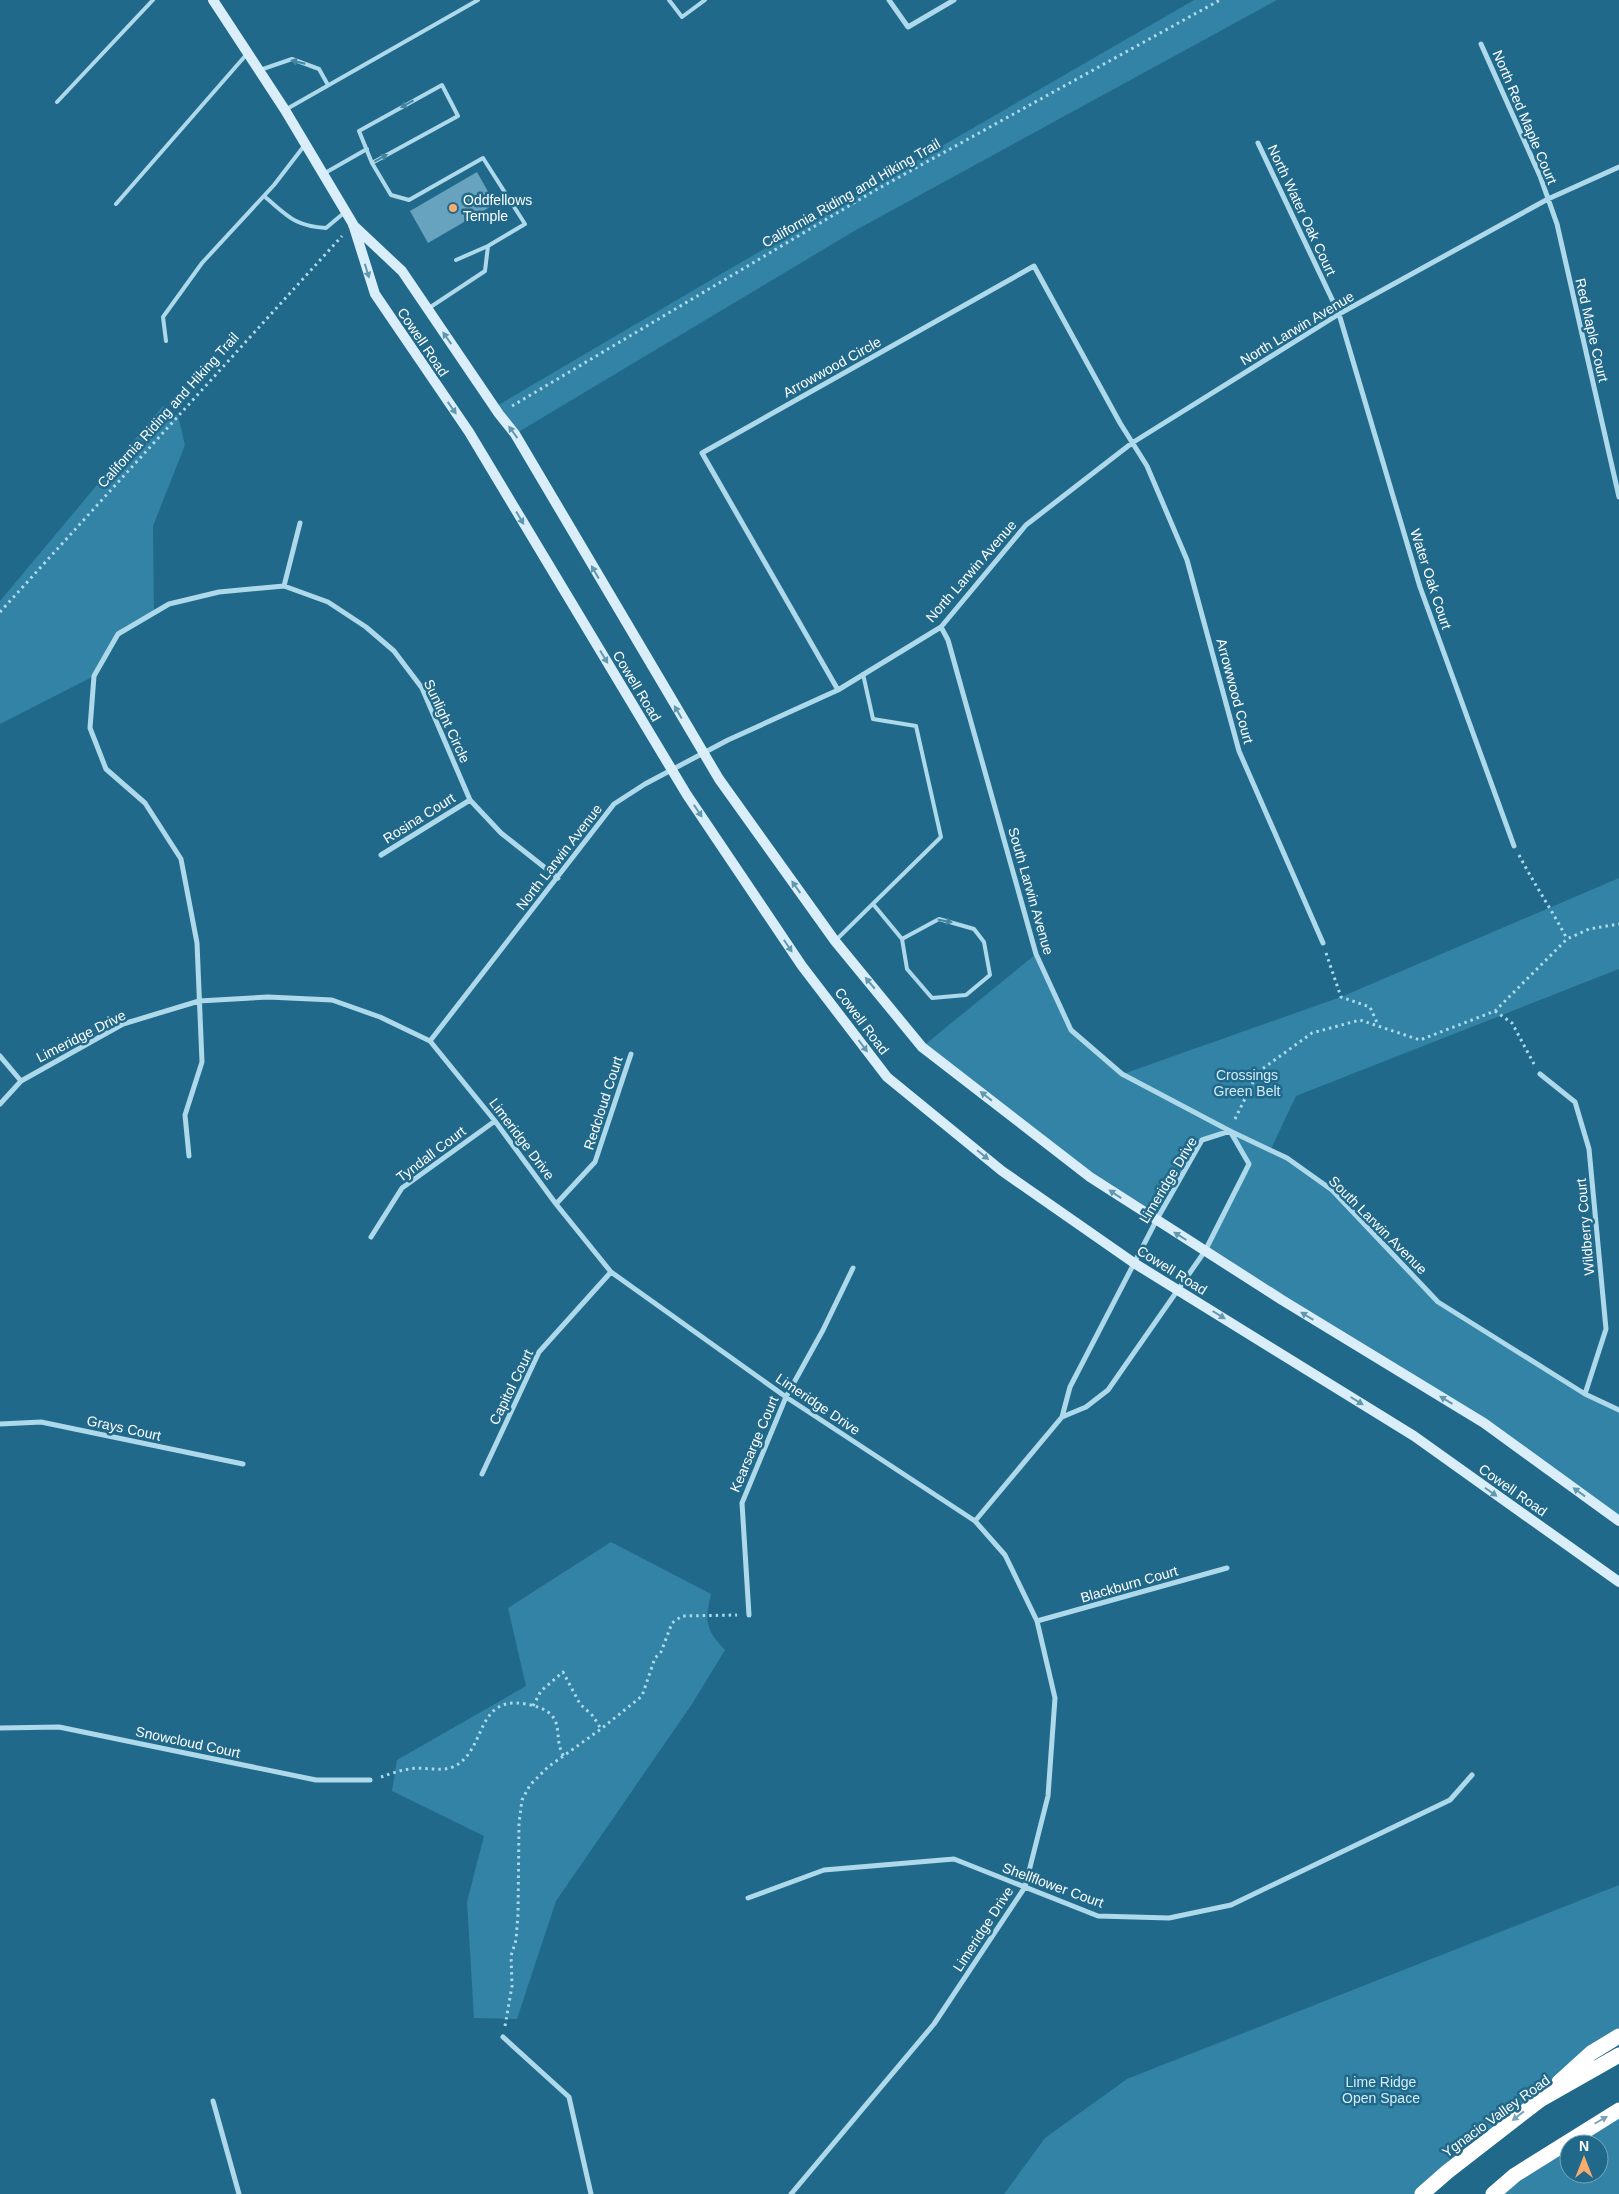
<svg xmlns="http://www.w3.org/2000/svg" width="1619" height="2194" viewBox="0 0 1619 2194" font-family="Arial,sans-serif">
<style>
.green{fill:#3283a5;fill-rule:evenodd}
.building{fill:#67a3be}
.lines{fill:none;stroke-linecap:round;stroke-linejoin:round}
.path{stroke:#add9eb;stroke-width:3;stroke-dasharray:2.5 4;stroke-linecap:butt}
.lane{stroke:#add9eb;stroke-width:4}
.street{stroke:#add9eb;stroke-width:5}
.secondary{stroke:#d9eef8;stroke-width:10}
.highway{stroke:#fff;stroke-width:15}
.oneway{fill:#4485a2}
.oneway2{fill:#6198b0}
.oneway3{fill:#7aa5b9}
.poi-dot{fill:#f7ad6f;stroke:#21698a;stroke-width:2}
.labels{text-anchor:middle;stroke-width:5;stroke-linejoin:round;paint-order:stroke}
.street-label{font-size:14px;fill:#fff;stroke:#21698a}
.poi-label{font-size:14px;fill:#fff;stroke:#21698a;text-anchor:start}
.park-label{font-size:14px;fill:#d2edf8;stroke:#21698a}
</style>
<rect width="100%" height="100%" fill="#21698a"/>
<path class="green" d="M1194,0h83l-421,230 -341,204 -20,-27 238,-140z
M163,406l15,10 7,29 -32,81 1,87 -36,21 -24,42 -94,48v-123z
M1619,878v91l-323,127 -26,55 17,7 45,32 106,112 147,92 34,16v111l-135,-98 -279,-172 44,-87 -19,-33 -28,9 -46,81 -234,-174 114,-93 35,76 52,44 218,-77z
M611,1542l100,52c-7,28 -5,36 14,56l-33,54 -136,197 -39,118 -43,-1 -7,-116 17,-66 -92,-45 5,-31 129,-74 -18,-78z
M1619,1885v151l-197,158h-418l41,-56 82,-59z
M1619,2110v84h-116l79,-63zM1569,2144h30v30h-30z"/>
<path class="building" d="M477,172l18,32 -67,39 -18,-32z"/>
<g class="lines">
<path class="path" d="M512,406l362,-215 346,-191
M0,612l342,-376
M1519,855c15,29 33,55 48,84
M1326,953l15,44 29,10 8,18
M1495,1011l17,12 22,41
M1235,1119l23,-47 54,-39 48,-13 60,20 75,-29 72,-72 22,-10 30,-5
M533,1706l8,-15 22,-19 17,32 13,12 8,13
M381,1777c9,-3 19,-7 29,-8 14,-3 31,4 45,-3 32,-17 20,-71 71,-62 10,2 21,5 27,13 8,11 2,25 11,40
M505,2026l7,-40 -1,-30 5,-16 2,-26 1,-91 3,-23 8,-15 18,-18 53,-38 41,-33 13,-38 6,-6 11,-29 10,-7 55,-1"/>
<path class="lane" d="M669,0l13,17 23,-17
M260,70l32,-11 27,10 9,16
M57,102l96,-102
M285,110l193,-110
M372,163l-13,-32 83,-46 16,31 -86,47 19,32 18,5 74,-42 42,66 -37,22
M325,173l42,-24
M264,196c24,20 30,30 62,32l19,-16
M116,204l130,-149
M429,308l56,-37 3,-25 -32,14
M166,341l-3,-24 39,-54 72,-78 30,-39
M873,904l29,35 5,30 25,29 34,-3 24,-20 -6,-33 -10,-13 -35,-10 -37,20
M836,940l105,-103 -25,-111 -43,-7 -10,-45"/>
<path class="street" d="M889,0l19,27 46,-27
M1481,44l59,132 17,48 62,273
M1258,143l81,171 81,273 94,259
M284,586l16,-63
M941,627l7,13 88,314 35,76 51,44 108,57 57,27 45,32 106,112 147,92 34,16
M838,690l-136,-237 332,-187 86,157 27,43 40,94 52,191 84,192
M381,855l89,-55
M430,1041l184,-237 31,-20 83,-44 110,-50 103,-63 85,-102 106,-82 207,-129 209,-115 71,-32
M0,1056l21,25
M1540,1074l35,28 14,47 17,180 -21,65
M0,1104l21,-23 102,-57 76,-23 69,-4 64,3 48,17 50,24 65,80 61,83 55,68 175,125 189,124 30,34 32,66 18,77 -7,98 -23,91 -91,137 -143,170
M1230,1131l19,33 -44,87 -97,139 -22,17 -24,10 8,-30 86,-166 46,-81z
M189,1156l-4,-41 17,-53 -5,-119 -16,-84 -36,-56 -39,-34 -16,-41 4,-52 24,-42 51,-30 50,-12 65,-6 44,16 38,25 28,24 28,37 48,112 31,33 57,45
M556,1204l39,-42 36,-108
M371,1237l31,-49 93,-67
M0,1424l41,-2 202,42
M482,1474l57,-122 72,-80
M975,1521l87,-104
M749,1615l-7,-112 44,-106 37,-67 30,-62
M1037,1621l190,-53
M0,1728l59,-1 257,53h54
M748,1898l76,-28 130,-11 144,57 71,2 62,-13 219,-105 22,-25
M503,2037l66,60 22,97
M213,2101l26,93"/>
<path class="secondary" d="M213,0l72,110 68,114 22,70 94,138 218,363 115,171 85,111 115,94 132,92 280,173 205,146
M353,225l49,46 97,143 16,20 204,345 116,162 87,106 168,130 192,123 202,123 135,98"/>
<path class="highway" d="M1559,2082l32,-29 28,-17
M1422,2194l25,-22 93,-72 79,-45
M1493,2194l22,-19 104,-65"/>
</g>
<defs><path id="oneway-solid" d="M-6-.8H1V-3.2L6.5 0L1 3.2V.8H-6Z" transform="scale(1.25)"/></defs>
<g class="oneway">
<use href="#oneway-solid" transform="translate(298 62) rotate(-166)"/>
<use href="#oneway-solid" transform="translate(407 104) rotate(151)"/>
<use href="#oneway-solid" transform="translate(381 158) rotate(-29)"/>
<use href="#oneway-solid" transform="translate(945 921) rotate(11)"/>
</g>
<g class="oneway2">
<use href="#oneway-solid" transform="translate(367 271) rotate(73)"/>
<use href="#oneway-solid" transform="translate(447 338) rotate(-125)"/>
<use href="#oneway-solid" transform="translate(452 408) rotate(55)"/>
<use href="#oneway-solid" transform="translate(513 432) rotate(-126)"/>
<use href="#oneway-solid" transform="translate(520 518) rotate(59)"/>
<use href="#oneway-solid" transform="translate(595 572) rotate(-120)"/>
<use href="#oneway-solid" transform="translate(604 657) rotate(59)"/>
<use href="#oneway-solid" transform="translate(678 712) rotate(-120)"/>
<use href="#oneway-solid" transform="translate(698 811) rotate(56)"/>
<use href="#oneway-solid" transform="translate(796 887) rotate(-125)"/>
<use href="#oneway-solid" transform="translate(788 946) rotate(56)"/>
<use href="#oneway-solid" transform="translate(870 983) rotate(-130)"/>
<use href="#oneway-solid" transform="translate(863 1046) rotate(53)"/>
<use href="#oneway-solid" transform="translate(986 1096) rotate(-142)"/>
<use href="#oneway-solid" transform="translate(983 1155) rotate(39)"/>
<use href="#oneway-solid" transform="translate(1115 1194) rotate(-146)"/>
<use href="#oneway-solid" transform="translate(1180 1236) rotate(-148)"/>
<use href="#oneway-solid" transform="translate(1219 1315) rotate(32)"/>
<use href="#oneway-solid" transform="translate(1307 1316) rotate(-149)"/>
<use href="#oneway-solid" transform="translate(1446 1400) rotate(-149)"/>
<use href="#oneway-solid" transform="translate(1357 1401) rotate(32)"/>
<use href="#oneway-solid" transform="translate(1491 1492) rotate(35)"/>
<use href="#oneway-solid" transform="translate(1579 1492) rotate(-144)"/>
</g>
<g class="oneway3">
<use href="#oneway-solid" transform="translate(1518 2116) rotate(142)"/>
<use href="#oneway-solid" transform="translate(1601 2120) rotate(-30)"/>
</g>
<circle class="poi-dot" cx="453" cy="208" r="5"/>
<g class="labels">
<g class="street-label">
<text transform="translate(1525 117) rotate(67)" y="5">North Red Maple Court</text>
<text transform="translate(851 193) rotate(-30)" y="5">California Riding and Hiking Trail</text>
<text transform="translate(1302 210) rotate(65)" y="5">North Water Oak Court</text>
<text transform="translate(1297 328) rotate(-31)" y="5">North Larwin Avenue</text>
<text transform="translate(1592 330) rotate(77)" y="5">Red Maple Court</text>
<text transform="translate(423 342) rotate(56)" y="5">Cowell Road</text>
<text transform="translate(832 367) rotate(-29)" y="5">Arrowwood Circle</text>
<text transform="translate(168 410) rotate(-48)" y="5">California Riding and Hiking Trail</text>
<text transform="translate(971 571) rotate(-49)" y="5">North Larwin Avenue</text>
<text transform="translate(1431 579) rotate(72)" y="5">Water Oak Court</text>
<text transform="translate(637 686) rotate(59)" y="5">Cowell Road</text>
<text transform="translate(1235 691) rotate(75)" y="5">Arrowwood Court</text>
<text transform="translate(447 721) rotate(65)" y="5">Sunlight Circle</text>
<text transform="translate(419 818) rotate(-32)" y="5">Rosina Court</text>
<text transform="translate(559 857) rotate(-52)" y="5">North Larwin Avenue</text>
<text transform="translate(1031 891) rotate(74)" y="5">South Larwin Avenue</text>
<text transform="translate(862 1021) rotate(53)" y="5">Cowell Road</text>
<text transform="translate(81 1036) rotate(-27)" y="5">Limeridge Drive</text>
<text transform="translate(603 1103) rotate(-72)" y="5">Redcloud Court</text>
<text transform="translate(522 1139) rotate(53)" y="5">Limeridge Drive</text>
<text transform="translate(431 1154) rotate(-37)" y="5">Tyndall Court</text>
<text transform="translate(1168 1180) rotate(-59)" y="5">Limeridge Drive</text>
<text transform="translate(1378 1225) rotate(45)" y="5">South Larwin Avenue</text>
<text transform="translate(1585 1227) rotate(-95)" y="5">Wildberry Court</text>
<text transform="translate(1172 1270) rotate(32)" y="5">Cowell Road</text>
<text transform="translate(511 1387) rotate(-64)" y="5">Capitol Court</text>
<text transform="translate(818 1404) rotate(34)" y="5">Limeridge Drive</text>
<text transform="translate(124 1428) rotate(12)" y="5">Grays Court</text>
<text transform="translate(754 1444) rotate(-67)" y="5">Kearsarge Court</text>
<text transform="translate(1513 1490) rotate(35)" y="5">Cowell Road</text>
<text transform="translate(1129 1584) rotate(-16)" y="5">Blackburn Court</text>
<text transform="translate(188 1742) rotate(12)" y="5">Snowcloud Court</text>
<text transform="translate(1053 1885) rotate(20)" y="5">Shellflower Court</text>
<text transform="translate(983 1929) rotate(-57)" y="5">Limeridge Drive</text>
<text transform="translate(1496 2116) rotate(-36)" y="5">Ygnacio Valley Road</text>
</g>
<g class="poi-label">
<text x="463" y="205">Oddfellows<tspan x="463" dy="16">Temple</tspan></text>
</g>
<g class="park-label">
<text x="1247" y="1080">Crossings<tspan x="1247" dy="16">Green Belt</tspan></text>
<text x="1381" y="2087">Lime Ridge<tspan x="1381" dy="16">Open Space</tspan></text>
</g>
</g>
<g transform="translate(1584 2159)"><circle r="24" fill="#21698a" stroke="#7aa5b9"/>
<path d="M0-4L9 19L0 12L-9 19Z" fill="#f7ad6f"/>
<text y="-8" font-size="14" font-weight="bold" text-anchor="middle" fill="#ffffff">N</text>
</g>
</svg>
